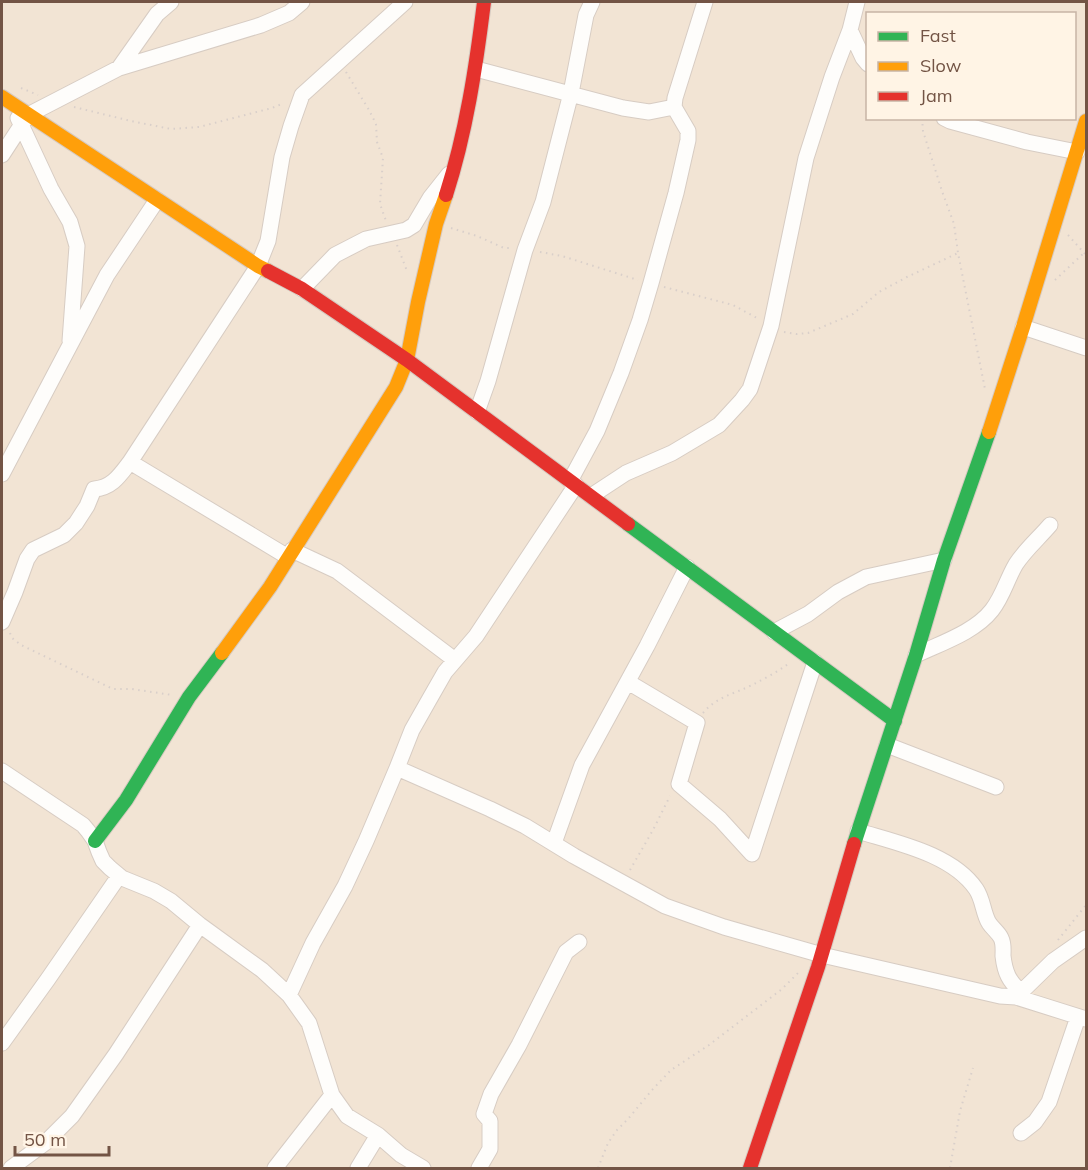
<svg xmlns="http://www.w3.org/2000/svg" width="1088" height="1170" viewBox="0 0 1088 1170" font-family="Mulish,sans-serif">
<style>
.residential{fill:#f2e4d4;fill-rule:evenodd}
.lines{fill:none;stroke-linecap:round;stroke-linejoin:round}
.street-casing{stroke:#d7ccc3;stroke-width:17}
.fast-casing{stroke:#d6cac1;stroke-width:16}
.slow-casing{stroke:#d6cac1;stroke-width:16}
.jam-casing{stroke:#d6cac1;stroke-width:16}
.path{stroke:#d9cfca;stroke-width:2;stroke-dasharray:1.5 4.5;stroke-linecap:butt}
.street{stroke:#fefdfb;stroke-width:15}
.fast{stroke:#30b455;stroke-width:14}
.slow{stroke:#ff9f0a;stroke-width:14}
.jam{stroke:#e5322d;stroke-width:14}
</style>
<rect width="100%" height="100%" fill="#f6efe5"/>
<path class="residential" d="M2,2h1084v1166h-1084zM868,14h206v104h-206z"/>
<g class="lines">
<defs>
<path id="street" d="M850,30l13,28 5,6
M119,68l38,-54 14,-12
M476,69l147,39 26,4 25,-5
M18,118l33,71 19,33 7,24 -7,95
M944,118l6,3 77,21 50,10
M2,155l26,-40 91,-47 142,-43 28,-12 13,-11
M302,289l33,-34 31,-16 40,-9 8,-5 16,-27 19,-24
M1023,327l63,21
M477,412l11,-31 37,-131 18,-48 28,-109 15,-78 6,-13
M130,462l158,95
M2,474l105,-199 50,-75
M570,481l27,-50 24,-58 19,-53 11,-37 25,-90 12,-53v-9l-14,-24 1,-9 30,-96
M591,496l35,-23 46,-20 47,-28 23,-25 8,-11 21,-63 35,-168 26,-81 18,-47 7,-28
M292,550l45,21 118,89
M2,622l13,-30 12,-33 6,-9 31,-15 12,-12 11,-17 7,-17c18,-1 26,-14 36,-27l128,-196 10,-25 14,-84 9,-31 11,-31 103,-93
M774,632l34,-18 30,-22 28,-15 78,-17
M916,655c25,-12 59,-23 76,-45 11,-14 15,-31 24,-46 9,-14 23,-26 34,-39
M628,682l69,41 -18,61 41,35 32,35 63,-192
M887,745l109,42
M397,768l93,41 35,17 49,30 91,50 59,21 98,28 178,41 16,1 70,22
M2,771l81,54 5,6 7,10 4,11 4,9 7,7 12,10 32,13 17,10 29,24 62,45 27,25 20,28 23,72 15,21 31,19
M858,831c39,12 94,23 118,58 7,10 7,24 13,34 4,6 9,9 12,15 3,6 2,12 2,18 2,17 6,25 18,36
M554,843l28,-78 65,-119 40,-79
M289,995l24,-52 32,-57 21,-45 31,-73 15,-38 17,-30 16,-28 31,-36 100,-151
M1016,997l37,-36 33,-23
M2,1043l46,-64 71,-103
M1021,1133l14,-11 14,-20 29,-85
M11,1168l34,-25 27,-27 44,-62 84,-129
M275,1168l57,-73
M358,1168l20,-33 23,20 22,13
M479,1168l11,-19v-28l-6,-7 7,-20 28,-49 47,-93 13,-10"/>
<path id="fast" d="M628,524l267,197
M95,841l31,-41 63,-103 33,-44
M854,844l62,-189 28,-95 45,-128"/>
<path id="slow" d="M2,97l256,169 10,5
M989,432l34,-105 63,-206
M222,653l48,-66 126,-200 11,-27 11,-58 18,-78 10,-29"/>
<path id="jam" d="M446,195c20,-62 30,-128 38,-193
M268,271l34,18 105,71 221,164
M750,1168l68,-201 36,-123"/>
</defs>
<use href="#street" class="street-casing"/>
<use href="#fast" class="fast-casing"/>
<use href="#slow" class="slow-casing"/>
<use href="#jam" class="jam-casing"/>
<path class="path" d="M346,72l23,38 7,14 1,18 6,16 -3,46 6,17
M21,88l17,7
M74,107l57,14 40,8 28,-2 73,-19 12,-5
M922,118l1,13 19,60 12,33 4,29 27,136
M451,228l26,8 27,12h6
M1068,235l18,20
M397,245l10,26
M540,252l22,4 76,24
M1055,280l31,-29
M664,287l69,18 24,13
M784,332l12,2 12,-1 45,-19 26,-22 28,-15 51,-24
M10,633l2,5 9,7 92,44h19l40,6
M703,713c13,-16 31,-19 49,-28 12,-6 25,-13 36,-21
M630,870l23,-40 17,-34
M1058,940l28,-35
M598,1168l10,-25 9,-13 11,-11 24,-29 19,-20 38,-25 73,-56 16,-16
M950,1168l10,-57 13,-43"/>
<use href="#street" class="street"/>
<use href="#fast" class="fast"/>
<use href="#slow" class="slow"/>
<use href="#jam" class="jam"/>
</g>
<rect width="1088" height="1170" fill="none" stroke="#735445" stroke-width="6"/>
<rect x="866" y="12" width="210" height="108" fill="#fff4e5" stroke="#c7b4a5" stroke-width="1.5"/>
<rect x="878" y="32" width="30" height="9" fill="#30b455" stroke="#c7b4a5" stroke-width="1.5"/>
<text x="920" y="42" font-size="18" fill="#735445">Fast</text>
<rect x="878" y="62" width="30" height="9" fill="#ff9f0a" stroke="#c7b4a5" stroke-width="1.5"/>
<text x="920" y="72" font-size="18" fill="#735445">Slow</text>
<rect x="878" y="92" width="30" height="9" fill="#e5322d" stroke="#c7b4a5" stroke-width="1.5"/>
<text x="920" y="102" font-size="18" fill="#735445">Jam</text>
<path d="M15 1146v9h94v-9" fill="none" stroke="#735445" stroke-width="3"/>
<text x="24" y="1146" font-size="18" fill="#735445" stroke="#fff4e5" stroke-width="4.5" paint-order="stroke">50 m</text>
</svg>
